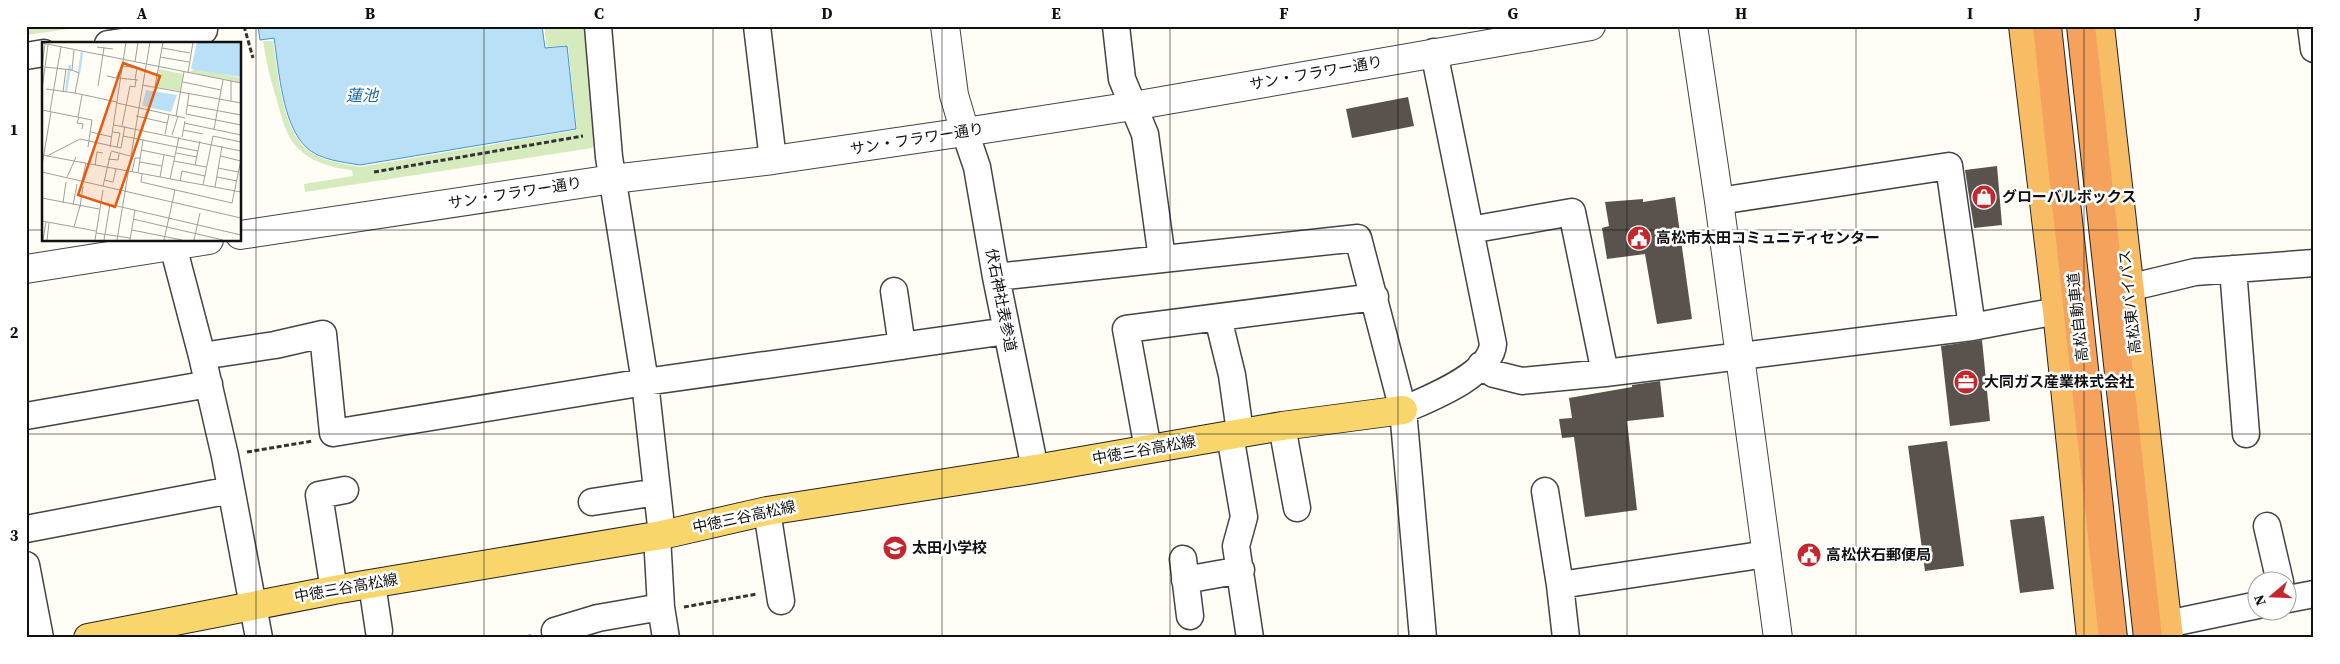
<svg xmlns="http://www.w3.org/2000/svg" width="2340" height="664" viewBox="0 0 2340 664" font-family="'Source Serif 4','Noto Sans JP',serif">
<style>
.green{fill:#d5ebbd}
.water{fill:#b9e0f7;stroke:#3f96cf}
.building{fill:#5a524d}
.lines{fill:none;stroke-linecap:round;stroke-linejoin:round}
.minor-casing{stroke:#444;stroke-width:29}
.tertiary-casing{stroke:#444;stroke-width:30}
.primary-casing{stroke:#222;stroke-width:30}
.trunk-casing{stroke:#222;stroke-width:30}
.motorway-casing{stroke:#222;stroke-width:30}
.path{stroke:#333;stroke-width:3;stroke-dasharray:5 2.5;stroke-linecap:butt}
.minor{stroke:#fff;stroke-width:26}
.tertiary{stroke:#fff;stroke-width:28}
.primary{stroke:#f9d66b;stroke-width:28}
.trunk{stroke:#f7bc64;stroke-width:28}
.motorway{stroke:#f5a25d;stroke-width:28}
.grid{fill:none;stroke:#111;stroke-width:1;stroke-opacity:0.55}
.labels{text-anchor:middle;stroke-width:5;stroke-linejoin:round;paint-order:stroke}
.street-label{font-size:15px;fill:#111;stroke:#fff}
.poi-label{font-size:15px;font-weight:bold;fill:#111;stroke:#fff;text-anchor:start}
.water-label{font-size:16px;font-style:italic;fill:#1768a6;stroke:#fff}
.inset-river{fill:none;stroke:#b9e0f7;stroke-width:2.5}
.inset-road{fill:none;stroke:#a09f9a;stroke-width:1}
.view{fill:#e8590c;fill-opacity:0.15;stroke:#e8590c;stroke-width:2.5}
.inset-edge{fill:none;stroke:#111;stroke-width:2.5}
.neatline{fill:none;stroke:#111;stroke-width:2}
.grid-label{font-size:16px;text-anchor:middle;font-weight:bold;fill:#111}
</style>
<rect width="100%" height="100%" fill="#fffdf5"/>
<path class="green" d="M26,26h63l-63,9z
M544,26h44l11,113 -7,9 -287,44 -1,-8 49,-8 -1,-6c-24,-2 -53,-12 -64,-36 -5,-10 -8,-22 -11,-33 -6,-19 -11,-39 -14,-60h10c5,31 8,84 32,107 13,13 38,15 55,19l217,-37 -9,-85 -21,2z"/>
<path class="water" d="M258,26h284l3,22 22,-2 9,83 -216,36c-17,-3 -41,-5 -54,-18 -24,-23 -27,-77 -32,-109l-14,2z"/>
<path class="building" d="M1408,97l6,29 -62,12 -6,-29z
M1997,166l5,59 -28,3 -9,-58z
M1675,197l17,122 -35,5 -12,-70 -38,5 -5,-31 7,-2 -4,-24 38,-3v3z
M1982,340l8,81 -40,5 -9,-80z
M1660,381l4,36 -37,4 10,89 -52,7 -11,-80 -12,1 -3,-19 13,-1 -3,-20 63,-11v-2z
M1947,441l17,125 -39,5 -17,-125z
M2044,516l10,73 -34,4 -10,-73z"/>
<g class="lines">
<defs>
<path id="minor" d="M598,26l11,131 36,225 17,153
M757,26l16,134
M1116,26l6,53 23,55 17,125
M2311,26l3,23
M108,44l96,-14
M26,56l18,-3
M965,132l12,35 19,110 39,192
M1719,201l230,-35 23,161
M1470,230l102,-18 33,161
M173,246l29,110 23,100 34,182
M2233,269l13,165
M996,277l362,-39 45,172 20,228
M2128,288l67,-16 119,-9
M894,291l8,55
M1218,318l14,57 8,57
M202,356l73,-11 48,-11 10,99 312,-51 362,-51
M1481,365l13,9 28,7 83,-8 367,-46 85,-16
M1403,410c25,-11 88,-35 90,-66l-59,-292
M26,416l183,-32
M1282,426l15,82
M1230,435l14,82 -8,29 14,92
M1148,449l-22,-120 249,-32
M1545,491l15,94 207,-31
M592,502l65,-10
M767,511l14,90
M2267,526l13,56
M26,529l205,-39
M657,536l4,71 5,31
M1183,559l7,57
M26,565l14,73
M1185,580l56,-10
M372,584l7,47
M1560,585l6,53
M334,590l-15,-95 26,-5
M2288,599l26,-5
M2167,624l91,-19
M555,631l43,-13 63,-11"/>
<path id="tertiary" d="M945,26l9,69 11,37
M1693,26l26,175 59,437
M240,235l373,-56 160,-19 192,-28 168,-26 458,-80
M26,269l183,-29"/>
<path id="primary" d="M88,638l246,-48 328,-55 105,-24 268,-42 247,-43 121,-16"/>
<path id="trunk" d="M2023,26l34,285 34,327
M2100,26l69,612"/>
<path id="motorway" d="M2047,26l66,612
M2081,26l67,612"/>
</defs>
<use href="#minor" class="minor-casing"/>
<use href="#tertiary" class="tertiary-casing"/>
<use href="#primary" class="primary-casing"/>
<use href="#trunk" class="trunk-casing"/>
<use href="#motorway" class="motorway-casing"/>
<path class="path" d="M244,26l9,32
M374,172l209,-36
M247,452l66,-11
M684,607l73,-13
M519,638l12,-2"/>
<use href="#minor" class="minor"/>
<use href="#tertiary" class="tertiary"/>
<use href="#primary" class="primary"/>
<use href="#trunk" class="trunk"/>
<use href="#motorway" class="motorway"/>
</g>
<path class="grid" d="M256,26v612M484,26v612M713,26v612M942,26v612M1170,26v612M1398,26v612M1627,26v612M1856,26v612M2084,26v612M26,230h18M240,230h2074M26,434h2288"/>
<defs>
<symbol id="shop-disc" viewBox="-11 -11 22 22"><circle r="9.5" fill="#c4262e" stroke="#fff"/><path d="M-5-2.5h2.3a2.7 3.5 0 0 1 5.4 0H5L5.5 6h-11ZM-1.5-2.5h3a1.5 2.3 0 0 0-3 0Z" fill="#fff"/></symbol>
<symbol id="civic-disc" viewBox="-11 -11 22 22"><circle r="9.5" fill="#c4262e" stroke="#fff"/><path d="M-.6-6.5H3V-4.5H.6V-3L4-1V1h2V6H-6V1h2V-1L-.6-3ZM-1.2 2.5V6h2.4V2.5Z" fill="#fff"/></symbol>
<symbol id="office-disc" viewBox="-11 -11 22 22"><circle r="9.5" fill="#c4262e" stroke="#fff"/><path d="M-6-3h4V-5.5h4V-3h4V5H-6ZM-1-4.5V-3h2v-1.5ZM-6 0V1H6V0Z" fill="#fff"/></symbol>
<symbol id="school-disc" viewBox="-11 -11 22 22"><circle r="9.5" fill="#c4262e" stroke="#fff"/><path d="M0-5L7-2L0 1L-7-2ZM-4 1L0 2.5L4 1V4Q0 6-4 4Z" fill="#fff"/></symbol>
</defs>
<g fill-rule="evenodd">
<use href="#shop-disc" x="1970" y="183" width="28" height="28"/>
<use href="#civic-disc" x="1625" y="224" width="28" height="28"/>
<use href="#office-disc" x="1952" y="368" width="28" height="28"/>
<use href="#school-disc" x="881" y="534" width="28" height="28"/>
<use href="#civic-disc" x="1795" y="541" width="28" height="28"/>
</g>
<g class="labels">
<g class="street-label">
<text transform="translate(1316 73) rotate(-10)" y="5">サン・フラワー通り</text>
<text transform="translate(917 139) rotate(-9)" y="5">サン・フラワー通り</text>
<text transform="translate(515 193) rotate(-9)" y="5">サン・フラワー通り</text>
<text transform="translate(1001 300) rotate(79)" y="5">伏石神社表参道</text>
<text transform="translate(2130 302) rotate(-96)" y="5">高松東バイパス</text>
<text transform="translate(2078 317) rotate(-96)" y="5">高松自動車道</text>
<text transform="translate(1144 450) rotate(-10)" y="5">中徳三谷高松線</text>
<text transform="translate(744 517) rotate(-12)" y="5">中徳三谷高松線</text>
<text transform="translate(346 588) rotate(-10)" y="5">中徳三谷高松線</text>
</g>
<g class="poi-label">
<text x="2002" y="202">グローバルボックス</text>
<text x="1656" y="243">高松市太田コミュニティセンター</text>
<text x="1984" y="387">大同ガス産業株式会社</text>
<text x="912" y="553">太田小学校</text>
<text x="1826" y="560">高松伏石郵便局</text>
</g>
<g class="water-label">
<text x="362" y="101">蓮池</text>
</g>
</g>
<g transform="translate(42 42)">
<rect width="199" height="199" fill="#fffdf5"/>
<path d="M155,26l44,10v5l-52,-11zM117,27l24,5 -3,17 -24,-4z" fill="#d5ebbd"/>
<path d="M155,0h44v35l-50,-8zM104,48l31,5 -6,17 -29,-6z" fill="#b9e0f7"/>
<path class="inset-river" d="M37,31l3,-21M24,49l4,-26"/>
<path class="inset-road" d="M0,1l199,40M55,5l16,2M120,6l28,5M32,8l-2,20 7,3 -4,20 42,9M118,15l29,5M93,20l3,-20M0,24l3,-22M81,24l14,2 -2,12M3,25l27,3M146,31l5,-31M65,34l9,2 6,-12M76,36l20,2M189,39v20M141,40l38,8M100,43l99,18M56,44l6,-38M113,45l8,-45M0,47l6,-44M4,47l29,4M21,50l3,-23M75,61l68,15M145,63l54,10M0,68l50,10 -4,27M8,69l11,-64M144,72l55,11M144,72l3,-20M94,74l31,7M134,74l8,-44M36,75l4,-22M37,75l-2,6 6,1 -1,5M142,81l57,12M72,83l127,26M80,84l8,-40 5,1 1,-7M172,87l9,-49M141,88l20,4M49,90l21,5M71,90l7,1 -3,14M123,92l4,-19M130,93l6,-19M81,94l54,11M140,95l3,-16M68,105l16,-105M135,105l21,4M99,108l34,7M69,109l19,5M134,111l21,4M0,113l199,37M5,114l33,-17 41,9 4,-22M178,114l21,5M66,117l10,1 1,-6M132,119l32,6M98,120l22,4M0,123l9,-53M53,123l2,-13 6,1M153,123l5,-24M176,126l20,4M0,130l199,46M90,130l3,-14h5M96,131l5,-34M100,132l-1,8 91,21 9,-43M25,135l9,-20M118,135l4,-22M175,135l20,4M128,137l9,-42M62,138l9,2 3,-13M40,139l4,-18M138,139l2,-10 23,5M161,143l10,-49 28,6M61,144l8,-34M173,145l7,-41M0,156l57,11M58,160l141,33M21,161l3,-21M31,163l4,-21M38,165l3,-21M91,177l90,21M0,179l54,10M32,185l6,-21M90,188l50,10M54,191l34,5M1,198l3,-18M5,198l2,-17M53,198l8,-50M62,198l6,-36M75,198l33,-198M88,198l5,-30M122,198l11,-50M152,198l6,-27"/>
<path class="view" d="M81,21l37,13 -45,131 -37,-12z"/>
<rect width="199" height="199" class="inset-edge"/>
</g>
<rect width="2340" height="664" fill="none" stroke="#ffffff" stroke-width="55"/>
<g transform="translate(2272 596) rotate(251)"><circle r="24" fill="#ffffff" stroke="#a0a0a0"/>
<path d="M0-4L9 19L0 12L-9 19Z" fill="#c4262e"/>
<text y="-8" font-size="14" font-weight="bold" text-anchor="middle" fill="#111111">N</text>
</g>
<rect x="28" y="28" width="2284" height="608" class="neatline"/>
<g class="grid-label">
<text x="142" y="19">A</text>
<text x="370" y="19">B</text>
<text x="599" y="19">C</text>
<text x="827" y="19">D</text>
<text x="1056" y="19">E</text>
<text x="1284" y="19">F</text>
<text x="1513" y="19">G</text>
<text x="1741" y="19">H</text>
<text x="1970" y="19">I</text>
<text x="2198" y="19">J</text>
<text x="14" y="135">1</text>
<text x="14" y="338">2</text>
<text x="14" y="541">3</text>
</g>
</svg>
